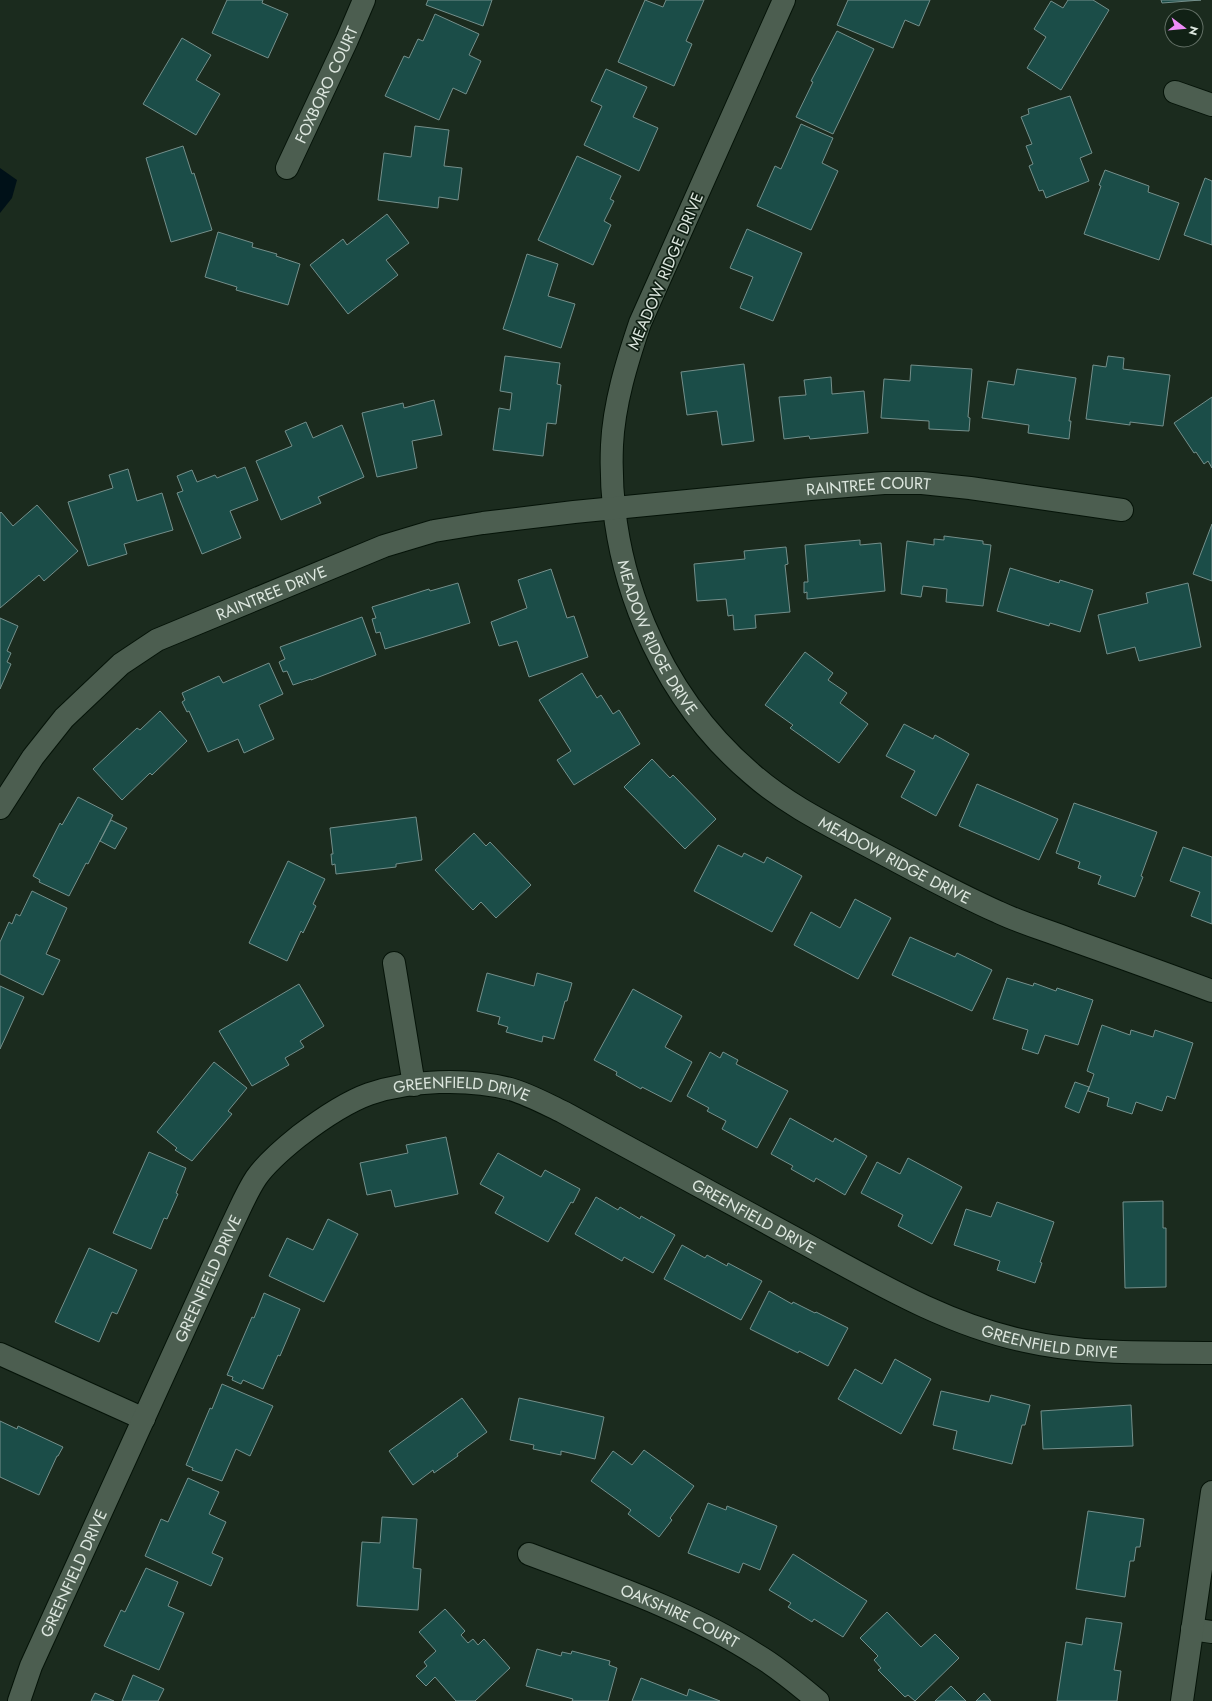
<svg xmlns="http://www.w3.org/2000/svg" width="1212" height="1701" viewBox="0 0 1212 1701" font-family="Jost,sans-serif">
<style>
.water{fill:#001118}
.building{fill:#1b4d48;stroke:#748f8b}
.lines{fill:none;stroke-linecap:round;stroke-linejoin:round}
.minor-casing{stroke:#051308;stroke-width:24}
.minor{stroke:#4c5e50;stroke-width:22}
.labels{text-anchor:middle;stroke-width:3.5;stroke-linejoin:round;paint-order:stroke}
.street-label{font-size:16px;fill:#dde7df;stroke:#112115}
</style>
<rect width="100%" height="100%" fill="#1b2b1e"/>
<path class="water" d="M0,168l17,12 -5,18 -12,15z"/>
<path class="building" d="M227,0h36l-1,3 26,11 -20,44 -56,-25z
M428,0h64l-9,26 -57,-21z
M645,0l18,7 3,-7h38l-18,41 6,3 -18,42 -56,-24z
M848,0h82l-11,26 -14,-6 -12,28 -56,-23z
M1068,0h25l16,10 -48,80 -34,-22 19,-31 -12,-8 17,-28 12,7z
M1161,0h40l-39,3z
M435,14l44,20 -10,21 12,6 -15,33 -13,-6 -14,32 -54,-24 19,-40 5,2 9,-19 5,2z
M837,31l37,18 -41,85 -37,-17 17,-35 -2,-1z
M182,38l29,17 -15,25 24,14 -24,41 -53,-31z
M606,69l41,18 -14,30 25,11 -19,43 -55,-26 18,-39 -11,-5z
M1070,96l22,57 -12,5 9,23 -43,17 -3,-8 -4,1 -10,-25 4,-2 -7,-18 6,-2 -11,-27 8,-3 -1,-5z
M801,124l32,14 -11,25 16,8 -27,59 -54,-24 18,-40 6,3z
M415,126l34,4 -5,36 18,2 -4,32 -19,-3 -1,11 -60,-8 6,-47 27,4z
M183,146l9,28 2,-1 18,57 -41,12 -25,-84z
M577,156l44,20 -11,23 4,2 -10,20 7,4 -18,40 -55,-25z
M1105,170l44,16 -1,6 31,11 -20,57 -75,-26 17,-48 -2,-1z
M1205,178l7,3v64l-28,-10z
M387,214l22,29 -23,17 12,15 -50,39 -38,-49 33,-26 4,6z
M747,229l55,24 -29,68 -33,-13 13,-31 -23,-9z
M218,232l35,11 -1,4 25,7 -1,2 24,8 -12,41 -52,-15 1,-3 -32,-10z
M527,254l31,10 -10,32 27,8 -14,44 -58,-19z
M505,356l55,7 -3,21 4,1 -5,39 -9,-1 -4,33 -50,-6 6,-42 11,2 2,-17 -12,-2z
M1108,356l16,2 -1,11 47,6 -7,51 -33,-4v3l-44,-6 7,-54 13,2z
M744,364l10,77 -32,4 -5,-34 -30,4 -6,-43z
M911,365l61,4 -4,48 2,1 -1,13 -40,-2v-8l-48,-3 3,-39 26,2z
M1017,369l59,9 -7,43h2l-2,18 -41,-6 1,-8 -47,-7 6,-37 26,4z
M831,377l1,17 32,-3 4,42 -58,6 -1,-3 -25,3 -5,-42 27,-2 -2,-15z
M1212,397v71l-4,-7 -4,3 -8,-12 -2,1 -20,-30z
M434,400l8,35 -30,6 5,27 -40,9 -15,-64 41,-10 1,5z
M306,422l7,16 29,-13 22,52 -46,20 3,6 -40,17 -25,-59 36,-15 -7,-15z
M245,467l13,33 -28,11 11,27 -39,16 -25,-61 6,-2 -6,-15 15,-6 5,12 18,-7 2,3z
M128,469l9,32 25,-8 11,37 -49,14 3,10 -39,12 -20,-64 45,-14 -4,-13z
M37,505l41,46 -34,30 -5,-6 -39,33v-95l1,-1 12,14z
M1212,524v57l-19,-7z
M944,536l39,5v3l8,1 -8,61 -37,-4 1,-13 -24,-3 -2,11 -20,-3 6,-53 27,4v-6l10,1z
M860,540v5l21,-2 4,48 -78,8v-7l-3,1v-11h4l-3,-37z
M786,547l2,17 -3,1 5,47 -35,3 1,13 -22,2 -1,-15 -5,1 -2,-17 -29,2 -3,-37 51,-5 -1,-8z
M1010,568l49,15 1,-3 33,10 -13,42 -30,-9 -1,3 -52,-15z
M551,569l16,49 7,-2 14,41 -59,20 -12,-36 -18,5 -8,-24 36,-14 -9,-28z
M458,583l12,40 -85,26 -5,-17 -4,1 -4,-14 4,-1 -4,-11 57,-18 1,2z
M1188,583l13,64 -62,14 -4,-14 -28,7 -9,-39 50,-12 -2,-10z
M362,617l14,38 -65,25v-1l-18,6 -6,-14 -4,1 -4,-10 6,-3 -5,-12z
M0,618l18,8 -11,25 4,2 -4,9 4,2 -11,25z
M805,652l28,21 -5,7 19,13 -7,10 28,21 -29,39 -49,-35 3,-3 -28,-20z
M269,663l14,31 -24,11 15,34 -30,14 -6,-14 -30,13 -19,-41 -2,1 -5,-10 3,-2 -3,-7 37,-17 4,7z
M582,673l15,25 4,-3 12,19 6,-4 21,34 -66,41 -17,-25 14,-9 -32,-51z
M160,711l27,30 -35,34 -2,-2 -28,27 -29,-31 44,-41 3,2z
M904,724l29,15 2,-4 34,19 -33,62 -35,-19 14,-26 -29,-15z
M652,759l18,19 3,-3 43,44 -31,30 -61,-62z
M977,784l81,35 -19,41 -80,-34z
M78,797l35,18 -25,49 -2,-1 -17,33 -30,-14 1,-2 -7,-4 27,-53 2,2z
M1074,803l83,29 -16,44 2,1 -8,20 -37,-13 3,-8 -23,-8 2,-6 -24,-9z
M416,817l6,43 -26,4v3l-60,7 -1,-10 -3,1 -1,-11h2l-3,-26z
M111,820l16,8 -12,21 -15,-8z
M474,833l12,13 4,-4 41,43 -35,33 -15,-16 -8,8 -38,-40z
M718,845l24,12 2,-4 20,10 3,-6 35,19 -30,56 -78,-41z
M1183,847l29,10v67l-21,-8 9,-24 -30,-11z
M288,861l37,18 -12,25 3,2 -13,27 -2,-2 -14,30 -38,-18z
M32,891l35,17 -21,46 14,6 -17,35 -43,-21v-32l9,-20 3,2 4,-10 4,2z
M855,899l36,19 -33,61 -64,-34 17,-33 29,16z
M910,937l45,20 2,-4 35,17 -20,41 -80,-36z
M487,973l47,13 3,-13 35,10 -5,18h-2l-11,38 -11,-3 -1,6 -36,-10 2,-5 -10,-3 2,-7 -23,-6z
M1007,978l26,8 1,-3 22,8 1,-3 36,12 -15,45 -33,-10 -7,19 -16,-5 6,-19 -35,-11z
M299,984l25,42 -24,15 4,6 -19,11 4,7 -37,21 -33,-55z
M0,986l24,11 -24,52z
M633,989l49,27 -17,31 27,15 -21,40 -29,-15 -1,2 -25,-14 1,-3 -23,-12z
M1102,1025l28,10 1,-5 22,7 2,-7 38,13 -18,56 -8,-3 -5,15 -26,-9 -4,12 -25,-8 2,-8 -21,-7 6,-17 -7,-3z
M710,1052l10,6 3,-6 15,8 -2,4 52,27 -31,57 -35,-19 4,-8 -19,-10 2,-3 -22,-12z
M214,1062l33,26 -19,23 4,3 -40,47 -17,-11 2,-2 -20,-16z
M1075,1082l14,5 -10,26 -14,-6z
M790,1118l43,24 2,-4 32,18 -22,39 -29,-17 -2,4 -23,-13 2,-3 -22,-12z
M446,1137l12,57 -63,13 -4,-17 -24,5 -7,-32 48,-10 -2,-8z
M149,1152l37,16 -10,25 2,1 -11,25 -3,-1 -13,31 -38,-16z
M498,1153l43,24 4,-7 35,19 -7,14 -2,-1 -23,40 -53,-29 9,-16 -24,-13z
M908,1158l54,29 -30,57 -34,-18 5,-11 -42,-22 16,-31 23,12z
M596,1197l22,13 2,-3 20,12 1,-3 34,19 -22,38 -29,-16 -2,4 -47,-27z
M1163,1201v27h3v59l-41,1 -2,-86z
M997,1202l57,20 -14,40 2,1 -7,20 -38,-13 3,-9 -46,-16 12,-36 25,8z
M328,1219l30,15 -34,68 -55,-26 18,-38 26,12z
M682,1245l23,13 2,-3 20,11 1,-3 34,18 -21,39 -77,-41z
M89,1248l48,22 -20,44 -5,-2 -13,30 -44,-20z
M769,1291l23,13 1,-2 22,11 1,-1 32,16 -20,38 -29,-15 -1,2 -48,-24z
M264,1293l36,16 -20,47 -2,-1 -15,34 -20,-9 -2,4 -9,-4 1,-3 -6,-2 25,-58 2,1z
M895,1359l36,20 -30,55 -63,-35 17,-30 27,15z
M222,1384l51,22 -23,50 -14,-7 -14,32 -30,-11 1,-2 -7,-3 24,-57 2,1z
M941,1391l48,11 2,-7 39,10 -5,20h-3l-10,39 -59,-15 4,-18 -24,-6z
M462,1398l25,34 -30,22 1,2 -24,17 -1,-3 -20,15 -24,-34z
M519,1398l85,19 -9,42 -34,-8v4l-28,-6 1,-4 -24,-5z
M1131,1405l2,41 -90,3 -2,-38z
M0,1421l17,8 1,-3 45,21 -5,9h-1l-18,39 -39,-18z
M644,1450l50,36 -24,32 2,2 -13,17 -31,-23 3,-4 -40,-29 22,-30 19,14z
M188,1478l31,14 -10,22 17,8 -14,31 11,5 -12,28 -66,-30 16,-37 7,3z
M708,1503l18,7 1,-4 50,20 -17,44 -17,-7 -4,10 -51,-20z
M1088,1511l56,8 -4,28h-4l-2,14h-4l-5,36 -49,-8z
M382,1517l35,2 -4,49 8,1 -3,41 -61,-4 5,-64 18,1z
M793,1554l74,47 -24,36 -29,-18 -2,3 -24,-15 3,-4 -22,-13z
M146,1568l32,14 -10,24 16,7 -25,57 -55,-24 17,-36 4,2z
M445,1609l20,22 -4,4 7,8 5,-4 5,6 6,-6 26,29 -35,33h-19l-21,-24 -9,9 -10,-10 11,-10 -3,-4 12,-11 -17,-19z
M887,1612l34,35 14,-13 24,24 -44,43 -7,-6 -3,2 -27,-27 3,-2 -7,-8 4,-4 -18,-18z
M1086,1618l36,5 -8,47 7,1 -4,30h-60l9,-59 16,3z
M537,1649l24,7 1,-4 9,2 1,-3 38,10 -1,4 8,3 -9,33h-36l1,-2 -47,-13z
M133,1675l31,14 -6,12h-36z
M641,1678l46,18 2,-7 31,12h-88z
M951,1686l15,15h-31z
M95,1693l19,8h-23z
M984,1693l7,8h-15z"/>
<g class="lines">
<defs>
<g id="minor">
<path id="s1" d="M784,0l-144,323c-13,39 -26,80 -28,122 -5,123 45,248 140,329 35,31 79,52 120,74 42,22 83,45 126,64 23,11 48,18 71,27 48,17 95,34 143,52"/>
<path d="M1175,92l37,13"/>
<path id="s2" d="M287,168l60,-128 17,-40"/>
<path id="s3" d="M0,808l33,-51 31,-39 57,-54 36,-24 227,-94 50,-15 49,-8 91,-11 236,-23 74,-6h38l48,5 152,22"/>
<path d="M394,963l20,122"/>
<path d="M0,1354l144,65"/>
<path id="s4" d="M529,1554c77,29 158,56 228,101 22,13 42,30 61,46"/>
<path d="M1192,1629l20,3"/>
<path id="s5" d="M19,1701l12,-35 200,-439c8,-16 15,-34 25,-49 11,-16 28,-30 43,-42 21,-16 45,-33 70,-42 40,-14 99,-16 141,-5 18,5 36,15 53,23 80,43 159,87 239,130 72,39 143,82 223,99 61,14 125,11 187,12"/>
<path d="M1182,1701l30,-209"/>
</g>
</defs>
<use href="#minor" class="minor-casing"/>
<use href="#minor" class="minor"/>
</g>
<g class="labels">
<g class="street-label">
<text dy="6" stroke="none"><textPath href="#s2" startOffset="92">FOXBORO COURT</textPath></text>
<text transform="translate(665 271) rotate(-67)" y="6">MEADOW RIDGE DRIVE</text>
<text dy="6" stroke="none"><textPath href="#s3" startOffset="967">RAINTREE COURT</textPath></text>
<text dy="6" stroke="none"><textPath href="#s3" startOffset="356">RAINTREE DRIVE</textPath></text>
<text dy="6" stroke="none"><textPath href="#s1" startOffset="680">MEADOW RIDGE DRIVE</textPath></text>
<text dy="6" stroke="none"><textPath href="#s1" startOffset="1016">MEADOW RIDGE DRIVE</textPath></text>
<text dy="6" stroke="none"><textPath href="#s5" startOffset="811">GREENFIELD DRIVE</textPath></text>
<text dy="6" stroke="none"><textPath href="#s5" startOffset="1135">GREENFIELD DRIVE</textPath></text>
<text dy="6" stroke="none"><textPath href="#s5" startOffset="463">GREENFIELD DRIVE</textPath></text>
<text dy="6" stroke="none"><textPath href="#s5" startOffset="1459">GREENFIELD DRIVE</textPath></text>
<text dy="6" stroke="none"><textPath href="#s5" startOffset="139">GREENFIELD DRIVE</textPath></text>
<text dy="6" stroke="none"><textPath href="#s4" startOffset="163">OAKSHIRE COURT</textPath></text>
</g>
</g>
<g transform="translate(1184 28) rotate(106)"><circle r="19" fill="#112115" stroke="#637066"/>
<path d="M0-3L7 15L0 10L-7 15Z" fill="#ee8cf8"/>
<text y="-6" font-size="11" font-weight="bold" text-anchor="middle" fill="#dde7df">N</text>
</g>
</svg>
